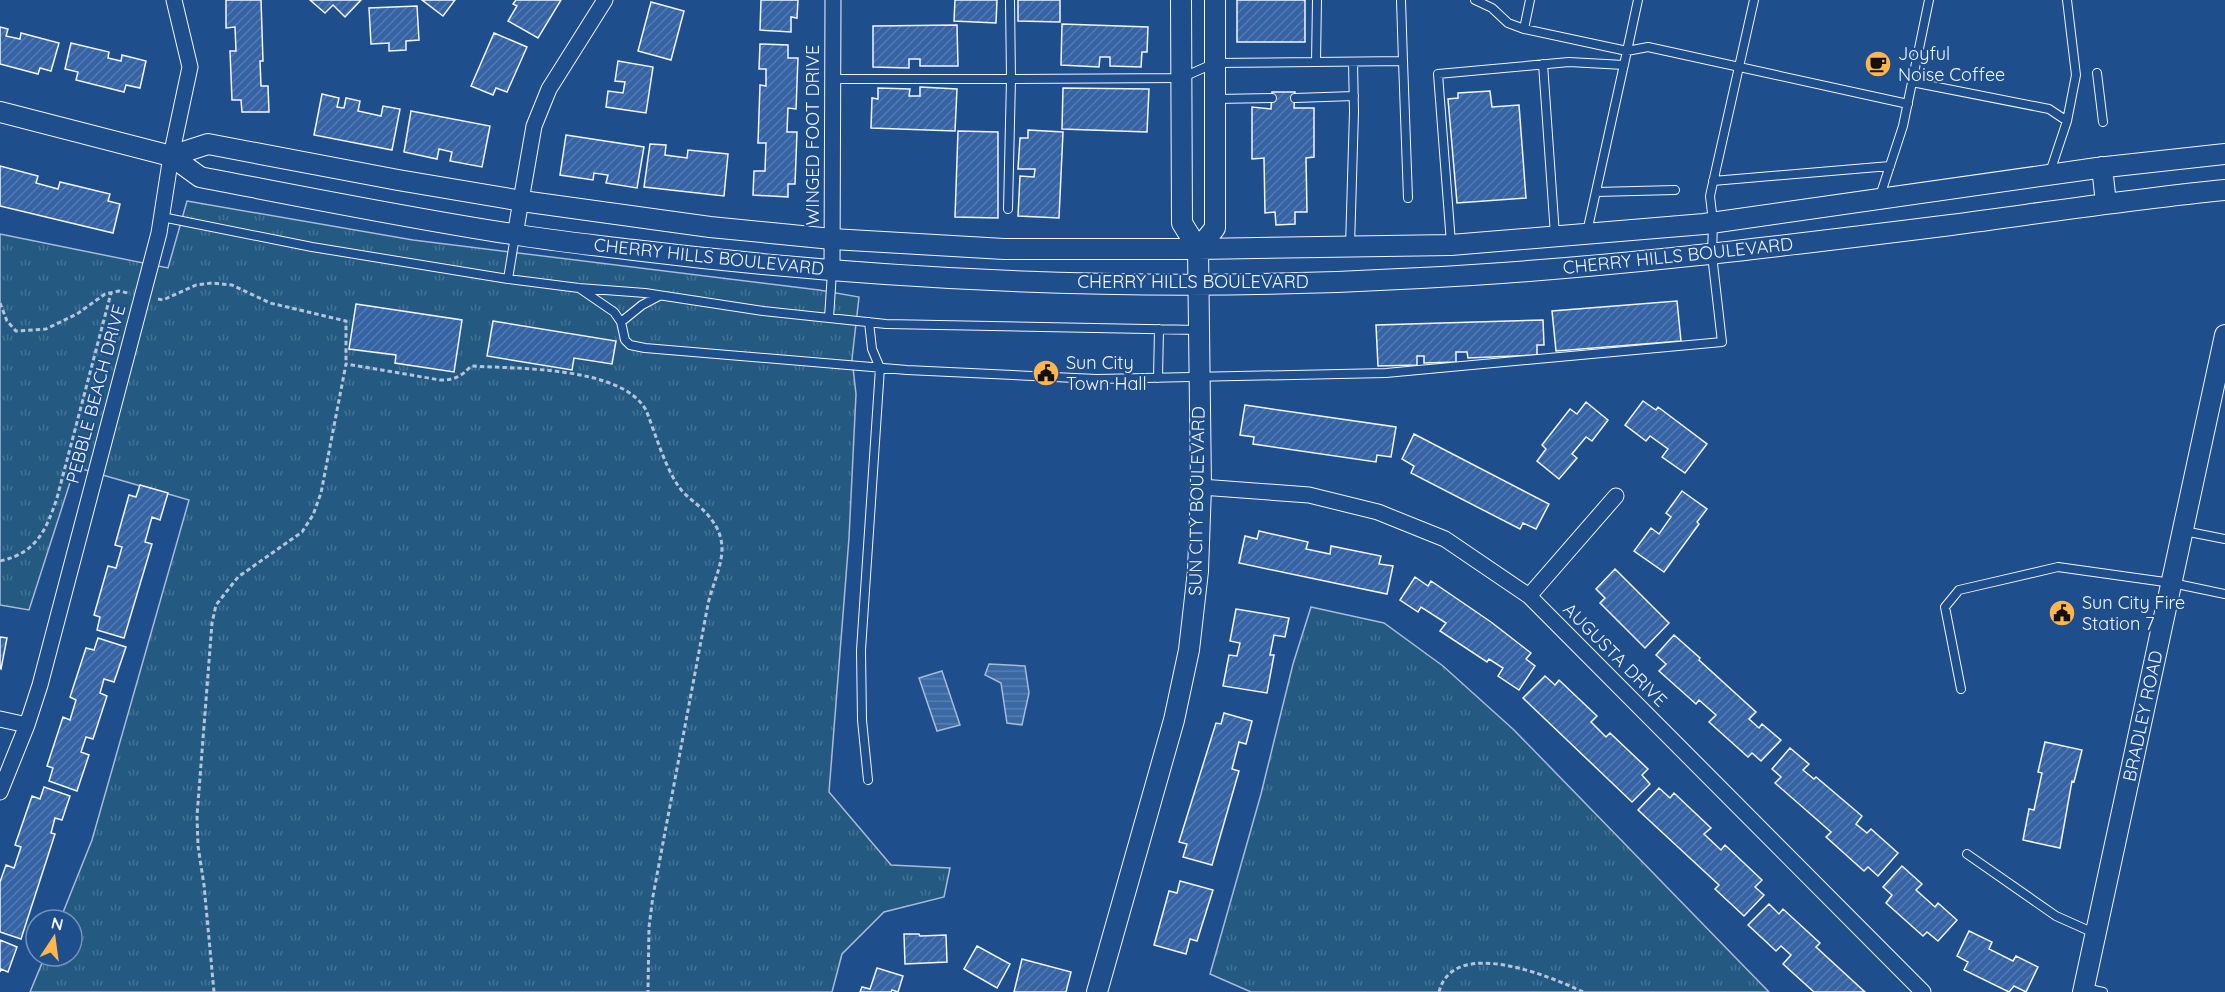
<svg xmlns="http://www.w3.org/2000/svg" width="2225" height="992" viewBox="0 0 2225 992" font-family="Quicksand,sans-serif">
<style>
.grass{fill:url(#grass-tufts);stroke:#a8bbd7;stroke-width:1.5}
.water{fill:url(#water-rules);stroke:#a8bbd7;stroke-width:1.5}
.building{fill:url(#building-hatch);stroke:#f2f6ff;stroke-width:1.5}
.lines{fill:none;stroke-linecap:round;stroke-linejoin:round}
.service-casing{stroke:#f2f6ff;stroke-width:10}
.minor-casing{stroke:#f2f6ff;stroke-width:17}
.tertiary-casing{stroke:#f2f6ff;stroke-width:22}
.path{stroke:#b3c4dc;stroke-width:3;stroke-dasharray:4.5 3;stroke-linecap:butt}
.service{stroke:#1f4e8c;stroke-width:8}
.minor{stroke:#1f4e8c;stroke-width:15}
.tertiary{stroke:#1f4e8c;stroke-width:20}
.labels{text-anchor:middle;stroke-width:4.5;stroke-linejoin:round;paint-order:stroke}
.poi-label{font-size:18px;fill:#f2f6ff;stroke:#1f4e8c;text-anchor:start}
.street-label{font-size:18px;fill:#f2f6ff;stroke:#1f4e8c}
</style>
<defs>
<pattern id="grass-tufts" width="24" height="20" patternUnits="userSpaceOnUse" patternTransform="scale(1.5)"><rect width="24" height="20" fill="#245a82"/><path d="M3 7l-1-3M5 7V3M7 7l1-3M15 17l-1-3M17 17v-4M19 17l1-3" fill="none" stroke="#447295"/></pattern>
<pattern id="water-rules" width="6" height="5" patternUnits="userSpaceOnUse" patternTransform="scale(1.5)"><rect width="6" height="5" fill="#3b69a3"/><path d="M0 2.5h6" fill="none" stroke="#587fb1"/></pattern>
<pattern id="building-hatch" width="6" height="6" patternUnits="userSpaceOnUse" patternTransform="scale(1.5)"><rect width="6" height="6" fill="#3563a3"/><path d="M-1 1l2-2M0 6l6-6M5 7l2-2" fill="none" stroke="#537ab1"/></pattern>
</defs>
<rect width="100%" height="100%" fill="#1f4e8c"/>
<path class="grass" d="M187,201l226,39 406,50 40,7 -7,62 4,35 -7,144 -20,254 62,73 59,3 -6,29 -60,15 -42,42 -10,38h-802l15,-36h27v-36h-12l32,-80 97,-340 -114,-33 -46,143 -29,-5v-371l168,34z
M1311,607l73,16 59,43 71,64 255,262h-518l-41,-18 51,-180 32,-130z"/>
<path class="water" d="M989,664l36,2 4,27 -7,32 -15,-2 -6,-40 -16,-8z
M942,671l18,54 -23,6 -18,-53z"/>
<path class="building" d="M226,0h35l2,61h-3l1,25h7l1,26h-27l-1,-12h-9l-2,-49h6l-1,-24 -9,1z
M310,0h51l-16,17 -12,-12 -8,8z
M422,0h33l-12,16z
M516,0h45l-23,38 -30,-17 9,-15 -4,-2z
M761,0h37l-1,18 -6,-1v15l-31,-2z
M955,0h42l-1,23 -42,-2z
M1018,0h42v22l-42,-1z
M1237,0h68v42h-68z
M651,2l33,9 -13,49 -33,-9z
M417,6l2,34 -13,1v9l-17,1v-8l-18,1 -2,-36z
M1062,24l86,3 -1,25h-5l-1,15 -31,-1v-9h-10l-1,10 -38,-2z
M957,25l1,41h-38v-7h-11v9l-36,-1v-41z
M0,27l8,2 -2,7 14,3 1,-6 38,10 -8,28 -11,-3 -2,6 -38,-10z
M494,33l33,14 -20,45 -11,-4 -3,7 -22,-9z
M71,43l38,9 -1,6 13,3 1,-6 24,6 -6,27 -14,-3 -2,7 -48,-12 2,-8 -13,-3z
M760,44l28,1v13h10l-2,51 -8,-1 -1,24h10l-2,52h-7v13l-35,-2 1,-24h11l1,-28h-8l2,-58 6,1v-17h-7z
M618,61l35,6 -7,46 -40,-6 2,-16 15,2 2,-11 -10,-1z
M920,87l37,2 -2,42 -84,-3 1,-30 6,1v-11l32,1 -1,7h11z
M1063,88l86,1 -2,43 -85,-3z
M1490,91l2,16 27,-2 7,93 -69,5 -9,-104 10,-1v-5z
M1272,92h23l-1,16h20v49l-8,1 1,54h-12v12l-19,1 -1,-13 -10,1 -1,-55 -12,1v-52l19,2z
M322,94l17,4 -2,9 7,1 2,-10 14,3 -2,10 23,5 2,-10 17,3 -8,41 -78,-15z
M411,111l79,15 -8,41 -32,-6 2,-9 -13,-3 -2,10 -33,-7z
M1028,130l35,2 -4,86 -41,-2 2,-40 14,1 1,-8h-17l2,-31h8z
M958,131l40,1v86l-43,-1z
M566,135l78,12 -7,41 -31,-5 2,-8 -14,-2 -1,7 -33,-5z
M650,144l16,1 -1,10 22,3 1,-8 40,4 -4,42 -80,-9z
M0,166l38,10 -2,7 22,6 2,-7 50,12 -2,7 12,3 -7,29 -113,-27z
M1677,301l4,40 -125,10 -4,-40z
M356,304l106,16 -8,52 -59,-9 1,-8 -47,-6z
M1543,320l1,25h-7v10l-69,3 -1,-6h-11v10l-32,1v-7h-7v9l-39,1 -2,-41z
M493,321l123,20 -4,23 -38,-6 -2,12 -85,-14z
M1643,401l13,9 2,-3 49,37 -22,29 -23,-16 6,-8 -18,-13 -4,5 -21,-16z
M1586,402l22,18 -16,21 -6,-4 -14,17 5,4 -18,21 -22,-18 9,-12 -4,-4 28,-36 7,5z
M1245,405l151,22 -5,30 -14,-2 -1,7 -123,-18 1,-7 -14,-2z
M1414,434l135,70 -13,25 -13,-6 -3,6 -109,-56 3,-7 -12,-7z
M140,485l28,8 -8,27 -8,-3 -7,25 7,2 -28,94 -27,-8 3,-13 -6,-2 14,-49 8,2 6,-21 -7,-2 14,-50 7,2z
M1682,491l25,18 -10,13 2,2 -35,48 -30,-21 17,-23 8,6 12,-17 -5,-4z
M1259,531l49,11 -2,7 24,5 1,-8 50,10 -2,8 14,2 -6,28 -148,-31 6,-27 12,3z
M1615,569l54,54 -24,25 -45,-45 5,-5 -9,-9z
M1415,577l13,9 3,-5 60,41 40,31 -5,6 9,7 -16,24 -21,-14 5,-8 -14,-9 -2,3 -47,-31 6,-8 -25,-16 -3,5 -18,-12z
M1236,609l53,9 -4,19 -11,-2 -4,20h4l-7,38 -44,-7 6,-31 8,1 3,-13 -10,-2z
M1674,635l26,23 -1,2 57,52 -7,7 10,9 3,-4 19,16 -20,21 -9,-8 -4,4 -39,-35 7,-7 -17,-15 -3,4 -37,-33 7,-7 -10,-9z
M0,637l7,1 -6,31 -1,-1z
M98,638l28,9 -12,35 -10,-3 -4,14 7,3 -14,43 -7,-2 -5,15 8,3 -12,36 -28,-10 4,-13 -6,-2 16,-49 7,3 6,-20 -6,-3 16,-49 8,2z
M1545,676l10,9 4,-5 38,36 -6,6 15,15 4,-4 38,36 -6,6 8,9 -18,18 -109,-104z
M1224,713l28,8 -6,23 -7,-2 -7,27 7,2 -27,94 -29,-8 4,-13 -8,-2 37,-119 5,1z
M2045,742l37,8 -8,32 -2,-1 -12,67 -37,-8 6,-31 5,1 8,-37 -4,-1z
M1790,748l19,16 -6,6 11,9 2,-2 46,39 -6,8 11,9 4,-4 27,24 -20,23 -10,-9 -4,4 -38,-34 5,-5 -56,-49 6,-6 -9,-8z
M44,787l26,9 -8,24 -7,-2 -4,15 4,1 -34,105 -21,-7v-50l6,-17 8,3 7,-21 -6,-2 17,-49 8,3z
M1659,788l11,10 4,-5 37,35 -7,6 17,16 4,-5 37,35 -7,7 9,8 -20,21 -29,-27 4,-4 -81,-75z
M1902,866l20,18 -6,6 19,17 3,-4 19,17 -19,21 -11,-9 -4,4 -37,-33 6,-8 -9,-8z
M1180,881l33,9 -16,51 -7,-2 -4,15 -32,-9 15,-54 8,2z
M1769,904l10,10 4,-5 37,34 -4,4 49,45h-51l-31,-28 8,-9 -10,-9 -5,5 -28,-26z
M1969,931l23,11 -3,7 24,12 3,-5 22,11 -12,25 -12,-6 -5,6 -45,-22 4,-8 -11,-6z
M904,934h15l1,2 26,-1 1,27 -42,2z
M0,940l17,7 -9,25 -7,-3 -1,3z
M977,946l33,18 -13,24 -33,-19z
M1022,959l49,13 -5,20h-52z
M877,968l26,8 -5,16 -6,-2 -1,2h-31l2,-5 8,2z"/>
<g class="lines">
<defs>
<path id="service" d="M1401,0l2,61
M1475,0l17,8 16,15 16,6 103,22 -40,181
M1638,0l-11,51 21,-4 260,57
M1524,29l6,-29
M1316,62l1,-62
M1543,64l12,171
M2097,73l6,49
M833,79h178l-1,-79
M1912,82l137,27 18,12
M1295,98l59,-2
M1216,99l56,-1
M2050,172l17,-51 9,-46 -9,-75
M1713,181l177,-15
M1596,192l79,-2
M1880,196l23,-70 26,-126
M1008,209l3,-130 170,-1 34,-15 188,-2 5,137
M162,217l150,30 196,32 71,9 66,5 118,18 123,13 313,6
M1451,243l-13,-169 131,-12 55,3
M1350,246l4,-134 -1,-50
M508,279l7,-43
M579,288l35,24 7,10 4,18 5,5 15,3 262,22 190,9 289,-6 336,-31 -10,-87 1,-33 -3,-26 44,-196
M829,318l3,-46
M621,322l21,-17 17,-9
M1158,378l1,-49
M2184,531l41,8
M1961,689l-16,-82 14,-17 99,-23 114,16 53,11
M868,780l-6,-60 -1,-70 19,-282 -8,-19 -3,-27
M1967,854l89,62 38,17
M2085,988l18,4"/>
<path id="minor" d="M515,235l19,-109 15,-37 56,-89
M832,270l1,-270
M1201,487l108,8 69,17 67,27 84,57 394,396
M1529,596l87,-100
M0,719l27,6
M0,792l27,-67 13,-40 119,-452 12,-77 19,-89 -16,-67"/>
<path id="tertiary" d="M0,112l171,44 29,21c104,20 208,41 312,57 41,7 82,11 122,16 261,32 525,43 787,28 178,-9 354,-31 530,-53 91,-12 182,-26 274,-35
M171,156l37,-12 190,36 124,21 188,26 122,12 172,10h194l253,-4 253,-21 393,-56 128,-14
M2102,167l4,36
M1198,249l17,-21v-228
M1097,992l77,-272 15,-70 9,-79 3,-84 -3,-238 -16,-26 -1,-223
M2083,992l142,-657"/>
</defs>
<use href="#service" class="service-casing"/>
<use href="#minor" class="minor-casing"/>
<use href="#tertiary" class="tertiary-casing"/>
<path class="path" d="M158,299l5,1 33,-15 16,-2 20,2 38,18 76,18v43
M0,303l7,18 9,10 30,-2 31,-15 28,-20 14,-3 9,2
M0,561c36,-8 46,-30 57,-63l54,-205
M214,992l-10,-107 -6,-39 -1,-30 15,-193 4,-18 22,-28 64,-45 11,-17 8,-22 25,-129 94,16c14,0 21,-3 31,-14 46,3 150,0 175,44 10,25 18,55 33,77 7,10 19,17 27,26 30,32 10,57 2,91l-55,292 -4,31 -1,65
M1439,992c14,-56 111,-16 144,0"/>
<use href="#service" class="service"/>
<use href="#minor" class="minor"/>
<use href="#tertiary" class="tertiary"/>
</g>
<defs>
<symbol id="cafe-disc" viewBox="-11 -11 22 22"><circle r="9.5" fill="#ffb74d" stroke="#1f4e8c"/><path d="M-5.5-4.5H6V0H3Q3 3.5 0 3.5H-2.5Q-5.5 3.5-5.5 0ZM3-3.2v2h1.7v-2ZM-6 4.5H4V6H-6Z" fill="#111"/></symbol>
<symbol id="civic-disc" viewBox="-11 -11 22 22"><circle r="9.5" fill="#ffb74d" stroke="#1f4e8c"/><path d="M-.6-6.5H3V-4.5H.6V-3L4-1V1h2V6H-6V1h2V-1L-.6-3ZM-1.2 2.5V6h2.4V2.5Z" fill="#111"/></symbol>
</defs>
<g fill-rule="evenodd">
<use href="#cafe-disc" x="1863" y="49" width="30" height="30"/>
<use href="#civic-disc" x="1031" y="358" width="30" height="30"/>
<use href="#civic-disc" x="2047" y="598" width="30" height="30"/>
</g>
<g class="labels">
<g class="poi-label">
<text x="1898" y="60">Joyful<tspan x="1898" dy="21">Noise Coffee</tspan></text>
<text x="1066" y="369">Sun City<tspan x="1066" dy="21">Town Hall</tspan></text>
<text x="2082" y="609">Sun City Fire<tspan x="2082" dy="21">Station 7</tspan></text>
</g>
<g class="street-label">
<text transform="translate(813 135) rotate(-90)" y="6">WINGED FOOT DRIVE</text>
<text transform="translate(1678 256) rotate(-6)" y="6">CHERRY HILLS BOULEVARD</text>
<text transform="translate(709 257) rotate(6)" y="6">CHERRY HILLS BOULEVARD</text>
<text x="1193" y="288">CHERRY HILLS BOULEVARD</text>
<text transform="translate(96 394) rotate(-75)" y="6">PEBBLE BEACH DRIVE</text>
<text transform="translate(1197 501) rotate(-89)" y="6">SUN CITY BOULEVARD</text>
<text transform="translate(1615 655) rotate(45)" y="6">AUGUSTA DRIVE</text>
<text transform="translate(2143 716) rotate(-78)" y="6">BRADLEY ROAD</text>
</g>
</g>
<g transform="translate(54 938) rotate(13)"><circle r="28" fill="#1f4e8c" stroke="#7391ba" stroke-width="1.5"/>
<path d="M0-4.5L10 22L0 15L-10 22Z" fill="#ffb74d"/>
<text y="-9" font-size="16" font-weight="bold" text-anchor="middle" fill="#f2f6ff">N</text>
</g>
</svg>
